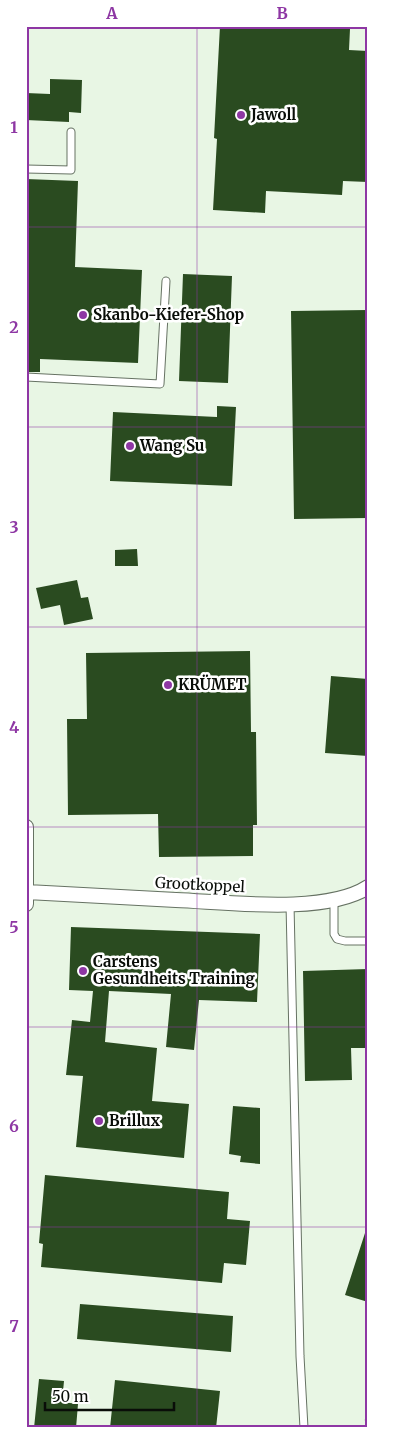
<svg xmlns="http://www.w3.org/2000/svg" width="394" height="1454" viewBox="0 0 394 1454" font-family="Merriweather,serif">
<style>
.building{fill:#2a4b20}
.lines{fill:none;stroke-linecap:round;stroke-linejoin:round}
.service-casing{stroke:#667263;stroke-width:9}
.minor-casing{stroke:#667263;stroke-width:16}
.service{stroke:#fff;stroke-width:7}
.minor{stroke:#fff;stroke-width:14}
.rail{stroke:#31362f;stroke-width:4;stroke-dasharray:2.5 5;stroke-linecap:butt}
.grid{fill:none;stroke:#8e37a4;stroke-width:1;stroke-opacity:0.55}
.poi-dot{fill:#8e37a4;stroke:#fff;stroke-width:2}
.labels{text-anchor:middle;stroke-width:5;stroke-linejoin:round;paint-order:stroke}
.poi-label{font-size:15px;font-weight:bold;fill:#090d08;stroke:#fff;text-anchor:start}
.street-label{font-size:15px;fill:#090d08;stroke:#fff}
.neatline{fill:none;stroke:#8e37a4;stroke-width:2}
.grid-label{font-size:16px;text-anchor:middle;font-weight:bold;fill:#8e37a4}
</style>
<rect width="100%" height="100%" fill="#e8f6e4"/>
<path class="building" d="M220,26h75l55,3 -1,21 19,1v131l-25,-1 -1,14 -76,-4 -1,22 -52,-3 4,-71 -3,-1z
M50,79l32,1 -1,33 -12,-1v10l-43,-2v-27l24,1z
M26,179l52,2 -3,86 67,3 -4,93 -98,-4v13h-14z
M183,274l49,2 -4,107 -49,-2z
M368,310v208l-74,1 -3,-208z
M217,406l19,1 -4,79 -122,-5 3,-69 104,5z
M137,549l1,17h-23v-16z
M77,580l4,18 7,-1 5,22 -29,6 -4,-20 -19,4 -5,-21z
M250,651l1,81h5l1,93h-4v31l-94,1 -1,-43 -90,1 -1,-96h20l-1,-66z
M331,676l37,3v77l-43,-3z
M71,927l189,7 -3,68 -58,-2 -5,50 -28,-3 5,-53 -62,-3 -4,51 52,6 -5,53 37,3 -5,54 -108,-11 7,-71 -17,-1 6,-55 18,2 3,-31 -24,-1z
M368,969v79h-17l1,32 -47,1 -2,-110z
M233,1106l27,2v56l-20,-2 1,-6 -12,-2z
M45,1175l184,17 -2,27 23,2 -4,44 -22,-2 -2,20 -181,-16 2,-23 -4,-1z
M365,1233l3,1v68l-23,-7z
M80,1304l153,12 -2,36 -154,-13z
M39,1379l25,2 -2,21 16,2 -2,24h-42z
M115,1380l105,11 -4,37h-106z"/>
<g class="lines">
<defs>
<path id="service" d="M26,169l45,1v-38
M26,377l134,7 6,-103
M334,900v34l3,5 8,2h23
M290,904l10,452 4,72"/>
<path id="minor" d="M26,827v77
M27,892c50,3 99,5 149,8 51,2 149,15 192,-13"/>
</defs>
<use href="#service" class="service-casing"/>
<use href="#minor" class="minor-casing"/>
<use href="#service" class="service"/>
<use href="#minor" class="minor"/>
<path class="rail" d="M365,1428l3,-13"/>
</g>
<path class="grid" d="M197,26v1402M26,227h342M26,427h342M26,627h342M26,827h342M26,1027h342M26,1227h342"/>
<g class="poi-dot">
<circle cx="241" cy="115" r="5"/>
<circle cx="83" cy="315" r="5"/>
<circle cx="130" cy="446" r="5"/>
<circle cx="168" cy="685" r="5"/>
<circle cx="83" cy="971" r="5"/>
<circle cx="99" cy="1121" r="5"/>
</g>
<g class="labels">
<g class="poi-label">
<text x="251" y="120">Jawoll</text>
<text x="93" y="320">Skanbo-Kiefer-Shop</text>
<text x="140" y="451">Wang Su</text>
<text x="178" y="690">KRÜMET</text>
<text x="93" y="967">Carstens<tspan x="93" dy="17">Gesundheits Training</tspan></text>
<text x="109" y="1126">Brillux</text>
</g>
<g class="street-label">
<text transform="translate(200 885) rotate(3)" y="5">Grootkoppel</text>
</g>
</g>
<rect width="394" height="1454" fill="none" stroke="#ffffff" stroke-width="55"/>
<path d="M45 1402v8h129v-8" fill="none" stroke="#090d08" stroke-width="2.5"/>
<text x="52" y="1402" font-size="15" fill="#090d08" stroke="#ffffff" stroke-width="4" paint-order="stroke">50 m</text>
<rect x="28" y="28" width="338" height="1398" class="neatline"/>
<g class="grid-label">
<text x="112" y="19">A</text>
<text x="282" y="19">B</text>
<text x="14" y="133">1</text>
<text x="14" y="333">2</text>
<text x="14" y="533">3</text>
<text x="14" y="733">4</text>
<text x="14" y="933">5</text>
<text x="14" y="1132">6</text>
<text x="14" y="1332">7</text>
</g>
</svg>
